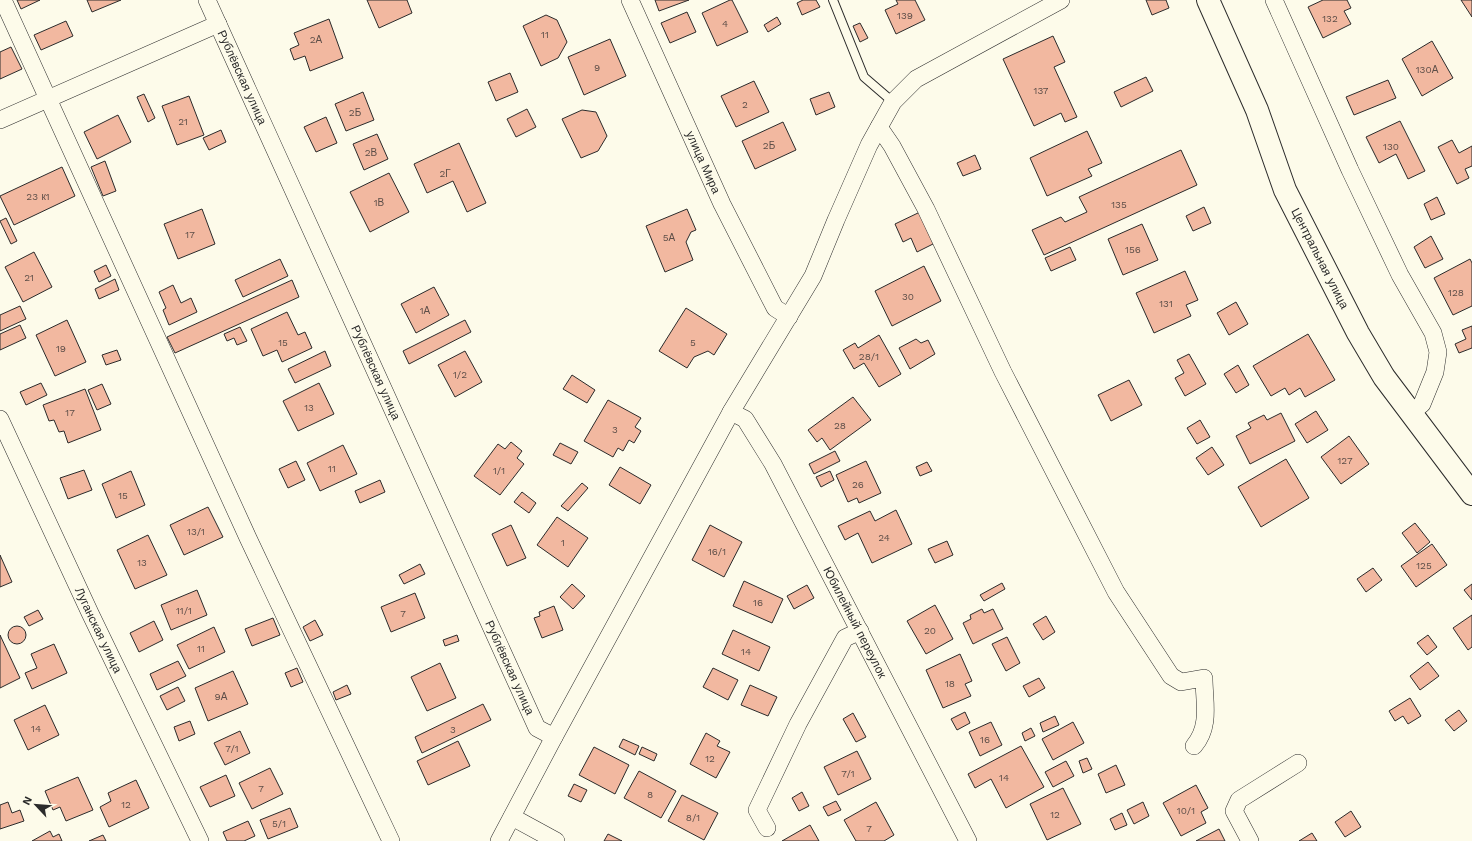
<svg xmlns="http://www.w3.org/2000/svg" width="1472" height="841" viewBox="0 0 1472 841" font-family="'Work Sans',sans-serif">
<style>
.building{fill:#f2b8a0;stroke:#2b2b2b}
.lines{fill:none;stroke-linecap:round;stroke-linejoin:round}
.lane-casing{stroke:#2b2b2b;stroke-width:10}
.street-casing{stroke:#2b2b2b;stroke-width:18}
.secondary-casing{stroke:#2b2b2b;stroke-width:24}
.lane{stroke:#fdfbea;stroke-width:8}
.street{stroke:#fdfbea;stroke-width:17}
.secondary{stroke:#fdfbea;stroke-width:22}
.labels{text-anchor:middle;stroke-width:3;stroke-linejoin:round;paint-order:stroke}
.number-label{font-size:10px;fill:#5d4e48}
.street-label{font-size:12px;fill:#2b2b2b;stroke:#fdfbea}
</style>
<rect width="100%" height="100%" fill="#fdfbea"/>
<path class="building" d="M17,0h23l-19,9z
M87,0h34l-29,12z
M367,0h40l5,13 -33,15z
M655,0h34l-30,11z
M730,0h2l16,32 -31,14 -15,-33z
M803,0h13l4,7 -18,8 -5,-12z
M896,0h19l10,20 -29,14 -11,-24 13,-6z
M1146,0h20l3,8 -17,7z
M1323,0h24l4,8 -7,3 7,13 -28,14 -15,-31z
M1461,0h11v17z
M687,12l9,20 -26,11 -9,-20z
M546,15l11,5 10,22 -9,16 -17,8 -18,-40z
M777,17l4,7 -13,8 -4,-7z
M329,19l14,39 -33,13 -5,-15 -11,4 -4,-11 9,-4 -5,-12z
M66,21l7,15 -32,14 -7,-15z
M860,23l8,15 -8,4 -7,-16z
M1053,36l12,26 -11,5 23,50 -12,5 -4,-9 -27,13 -31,-67z
M610,39l16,37 -42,19 -16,-38z
M1432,41l21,37 -31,18 -20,-37z
M11,47l11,22 -22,10v-27z
M510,73l8,19 -22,9 -8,-19z
M1146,77l7,14 -32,16 -7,-15z
M1388,80l8,18 -42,17 -8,-18z
M754,81l15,31 -33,15 -15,-31z
M363,92l11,28 -28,11 -11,-27z
M829,92l6,15 -19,8 -6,-16z
M144,94l11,24 -7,4 -11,-25z
M189,96l15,39 -27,10 -15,-39z
M527,109l9,18 -20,10 -9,-18z
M582,110l14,2 11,24 -9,15 -17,7 -19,-39z
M118,115l13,27 -34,17 -13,-27z
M326,117l11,26 -21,9 -12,-25z
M1400,121l25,50 -17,8 -12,-25 -17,9 -13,-26z
M783,122l13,28 -41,19 -13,-28z
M221,130l5,12 -17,8 -6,-12z
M1087,131l15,32 -14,6 4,7 -45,20 -17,-38z
M377,134l11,25 -24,11 -11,-26z
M1452,140l7,13 13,-7v20l-7,3 4,9 -12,6 -19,-37z
M459,143l27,60 -19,9 -14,-31 -26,12 -13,-29z
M1181,150l16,35 -153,70 -12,-25 29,-13 4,5 22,-10 -8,-15z
M975,155l6,14 -18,7 -6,-13z
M105,161l11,30 -13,5 -12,-29z
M62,167l13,29 -61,29 -14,-29z
M389,173l20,39 -39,20 -20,-40z
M1437,197l8,17 -14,6 -7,-16z
M1204,207l7,16 -18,8 -7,-15z
M202,209l13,35 -37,15 -14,-35z
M687,209l9,21 -5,2 -5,10 7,18 -28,12 -19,-46z
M920,212l15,31 -18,9 -6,-14 -8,4 -8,-18z
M6,218l11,23 -6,3 -11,-23z
M1142,224l16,36 -35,15 -15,-36z
M1431,236l12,23 -18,9 -11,-21z
M1070,247l6,13 -25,11 -6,-13z
M34,252l18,35 -29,15 -18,-35z
M280,259l8,17 -45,21 -8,-17z
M1470,259l2,4v43l-19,9 -19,-37z
M106,265l5,11 -12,6 -5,-11z
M924,266l17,35 -49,25 -17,-35z
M1185,271l13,29 -12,5 5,11 -37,17 -18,-40z
M115,279l4,11 -20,9 -4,-10z
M292,280l7,17 -124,56 -8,-16z
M173,285l8,18 10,-5 6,14 -28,13 -6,-15 3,-2 -7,-16z
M434,287l15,28 -33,18 -15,-29z
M1236,302l12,22 -19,11 -12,-22z
M20,306l6,13 -26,12v-16z
M686,308l41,26 -13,21 -6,-4 -14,6 -7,11 -28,-17z
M287,312l11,23 7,-3 7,16 -30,14 -5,-12 -14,6 -12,-27z
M67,320l19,42 -31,14 -19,-41z
M465,320l6,12 -62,32 -6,-13z
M20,325l6,13 -26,12v-16z
M1472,326v22l-13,5 -4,-9 11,-5 -4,-9z
M240,327l7,14 -10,4 -3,-7 -7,3 -3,-7z
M1308,334l27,46 -30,17 -5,-9 -11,7 -4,-7 -14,8 -18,-30z
M879,335l22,39 -22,13 -15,-24 -10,6 -11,-19 12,-7 3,5z
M916,339l5,4 7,-3 7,14 -25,15 -11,-21z
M117,350l4,10 -15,5 -4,-10z
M325,351l6,15 -36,17 -7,-14z
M465,351l17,31 -27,15 -17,-32z
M1189,354l17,30 -21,12 -10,-18 9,-5 -7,-13z
M1238,365l11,20 -13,8 -12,-19z
M572,375l23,15 -8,13 -24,-14z
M1129,380l13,25 -31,16 -13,-26z
M41,383l6,12 -21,10 -6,-13z
M319,383l15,31 -36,17 -15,-30z
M102,384l9,20 -14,6 -9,-20z
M85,389l16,41 -33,13 -4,-12 -5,1 -5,-12 -5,1 -6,-16z
M853,397l18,23 -41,30 -8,-12 -5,4 -9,-12z
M608,400l33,18 -6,9 6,4 -7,12 -5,-3 -6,11 -5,-3 -5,9 -29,-16z
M1316,411l12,19 -21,13 -12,-19z
M1281,413l14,28 -45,23 -14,-28 15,-8 -3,-5 16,-8 3,5z
M1200,420l10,17 -13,7 -10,-16z
M1349,436l20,28 -28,20 -20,-27z
M511,442l11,9 -5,7 7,6 -24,31 -26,-19 24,-32 7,5z
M560,443l18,9 -7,12 -18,-9z
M343,445l14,29 -37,17 -13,-28z
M1212,447l12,18 -16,10 -12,-17z
M835,451l5,10 -26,13 -5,-10z
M1286,459l23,39 -48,29 -23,-40z
M296,461l9,19 -17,8 -9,-19z
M866,461l15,32 -22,10 -2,-5 -9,4 -12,-27z
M927,462l5,9 -12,5 -4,-9z
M620,467l31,18 -11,19 -31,-19z
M84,470l8,20 -24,9 -8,-21z
M131,471l14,34 -29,13 -14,-34z
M830,471l4,9 -13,7 -5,-10z
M380,480l5,12 -25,11 -5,-12z
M582,483l6,5 -20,23 -7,-5z
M522,492l14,11 -7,10 -15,-11z
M208,507l15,30 -39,18 -14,-30z
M896,510l16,34 -40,19 -14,-30 -13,7 -7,-14 32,-15 5,10z
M557,517l31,21 -20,29 -31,-22z
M1415,523l15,19 -13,11 -15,-20z
M511,525l15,33 -19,8 -15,-32z
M710,525l32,17 -18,35 -32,-17z
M148,535l19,40 -32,14 -18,-39z
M947,541l6,14 -18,8 -7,-14z
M1432,544l15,21 -31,22 -15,-21z
M0,555l12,27 -12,5z
M420,564l5,10 -21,10 -5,-9z
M1373,568l9,12 -16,12 -9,-13z
M744,581l39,18 -11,24 -39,-17z
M1002,583l3,6 -21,12 -4,-6z
M572,584l13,12 -12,13 -13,-12z
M1472,584v16l-8,-10z
M807,585l7,13 -20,11 -7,-13z
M197,590l10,25 -36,15 -10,-25z
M415,593l10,25 -34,14 -10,-25z
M935,605l18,34 -27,15 -19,-33z
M554,606l9,24 -21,8 -8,-20 6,-2 -1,-4z
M982,609l2,4 9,-4 10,20 -30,15 -10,-21 8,-4 -1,-4z
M38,610l5,9 -14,7 -5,-9z
M1472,615v32l-4,3 -15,-22z
M1046,616l9,16 -12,8 -10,-16z
M273,618l7,17 -28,11 -7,-17z
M315,620l8,15 -13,6 -7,-14z
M154,621l9,19 -24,12 -9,-19z
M8 635a9 9 0 1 1 18 0a9 9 0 1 1-18 0Z
M214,627l11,25 -36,17 -12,-24z
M733,630l37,17 -11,24 -37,-17z
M0,635l20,43 -20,10z
M457,635l2,6 -14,5 -2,-6z
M1428,635l9,12 -10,8 -10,-12z
M1007,637l13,26 -14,8 -14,-27z
M54,644l13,29 -35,16 -7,-16 12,-5 -6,-14z
M960,654l12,27 -7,3 6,12 -28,12 -17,-38z
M178,661l8,15 -29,14 -7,-16z
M1428,662l11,14 -19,14 -10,-14z
M440,663l16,35 -29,13 -16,-34z
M297,668l6,14 -12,5 -6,-14z
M713,668l25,12 -10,20 -25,-13z
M233,671l15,33 -40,17 -13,-33z
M1039,678l6,10 -16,9 -6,-11z
M347,685l4,9 -15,6 -3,-8z
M750,685l27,12 -9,19 -27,-11z
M178,687l7,14 -18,9 -7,-14z
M1410,698l11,18 -13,8 -5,-8 -8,5 -6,-10z
M483,704l8,16 -69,33 -7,-16z
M45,705l14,30 -31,15 -14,-30z
M1459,710l8,11 -13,10 -9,-11z
M965,712l5,11 -13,7 -6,-11z
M853,713l13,24 -10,5 -13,-23z
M1055,716l4,9 -16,7 -3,-9z
M190,721l5,13 -16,7 -5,-14z
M991,722l11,23 -22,11 -11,-24z
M1073,722l11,21 -31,17 -11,-21z
M1031,728l4,8 -10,5 -3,-8z
M240,731l10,22 -25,12 -11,-22z
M706,733l14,8 -3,5 13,6 -14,26 -26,-14z
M623,739l16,7 -4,9 -16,-8z
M458,741l12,25 -42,19 -11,-24z
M1021,746l23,41 -38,21 -15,-29 -16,9 -7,-14z
M594,747l35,18 -14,29 -36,-19z
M642,747l15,7 -3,7 -15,-7z
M857,751l14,28 -33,16 -14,-28z
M1087,758l5,11 -9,4 -4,-12z
M1066,761l8,15 -21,11 -8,-15z
M1116,765l9,20 -19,8 -8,-19z
M270,768l13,26 -31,15 -13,-26z
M639,771l37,20 -15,27 -37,-20z
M226,775l9,21 -25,11 -10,-20z
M78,777l15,33 -27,11 -6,-14 -7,3 -8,-19z
M136,780l13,28 -40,19 -9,-20 11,-6 -3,-8z
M574,784l13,6 -6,12 -13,-6z
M1196,785l12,23 -7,4 5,11 -25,13 -18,-33z
M1063,788l18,36 -34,16 -17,-36z
M802,792l7,14 -10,5 -7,-13z
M682,795l36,18 -14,27 -36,-19z
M836,801l5,9 -13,6 -5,-9z
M8,802l4,11 8,-3 4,11 -24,8v-24z
M876,802l18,33 -10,6h-28l-12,-21z
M1143,802l6,14 -15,8 -7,-14z
M290,808l8,19 -30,12 -8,-19z
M1351,811l10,16 -16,10 -10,-15z
M1122,813l5,12 -12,5 -5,-11z
M248,821l7,15 -11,5h-17l-4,-9z
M810,825l9,16h-37z
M1219,829l6,12h-29z
M50,831l3,6 6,-3 3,7h-30z
M1312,833l5,8h-18z
M608,834l14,7h-18z
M103,835l3,6h-17z"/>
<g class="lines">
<defs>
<path id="lane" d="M833,0l31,77 29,25"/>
<g id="street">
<path d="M3,0l245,538 143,303"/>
<path id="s1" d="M207,0l330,728 17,9"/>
<path id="s2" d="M630,0l92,204 53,104 14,9"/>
<path d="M1274,0l76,170 50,105 33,58 5,19 -3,20 -13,32 -11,9"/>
<path d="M0,120l218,-96"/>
<path d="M879,127l13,19 34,63 77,163 113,220 55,84 10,6 23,-4c0,24 7,48 -10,68"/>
<path id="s3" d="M731,412l14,7 28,45 195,377"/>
<path id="s4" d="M0,419l90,194 110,228"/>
<path d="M512,817l44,24"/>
<path d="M767,828l-10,-18 41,-86 47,-86 15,-7"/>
<path d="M499,841l55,-104 177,-325 82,-136 23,-56 33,-75 24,-43 23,-23 145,-79"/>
<path d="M1250,841l-16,-30 5,-11 59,-37"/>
</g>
<g id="secondary">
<path id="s5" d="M1208,0l49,110 28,80 73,143 26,44 88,117"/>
</g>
</defs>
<use href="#lane" class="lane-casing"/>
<use href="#street" class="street-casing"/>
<use href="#secondary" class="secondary-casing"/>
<use href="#lane" class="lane"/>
<use href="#street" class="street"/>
<use href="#secondary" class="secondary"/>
</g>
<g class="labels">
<g class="number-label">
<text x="905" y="19">139</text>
<text x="1330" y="22">132</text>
<text x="725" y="27">4</text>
<text x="545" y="38">11</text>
<text x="316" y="43">2А</text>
<text x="597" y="71">9</text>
<text x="1427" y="73">130А</text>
<text x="1041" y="94">137</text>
<text x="745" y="108">2</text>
<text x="355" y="116">2Б</text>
<text x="183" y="125">21</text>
<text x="769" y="149">2Б</text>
<text x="1391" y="150">130</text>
<text x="371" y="156">2В</text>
<text x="445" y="177">2Г</text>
<text x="38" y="200">23 к1</text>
<text x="379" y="206">1В</text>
<text x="1119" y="208">135</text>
<text x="190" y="238">17</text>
<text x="669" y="241">5А</text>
<text x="1133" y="253">156</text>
<text x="29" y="281">21</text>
<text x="1456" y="296">128</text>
<text x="908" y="300">30</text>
<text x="1166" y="307">131</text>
<text x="425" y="314">1А</text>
<text x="283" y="346">15</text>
<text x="693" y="346">5</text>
<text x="61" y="352">19</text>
<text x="869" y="360">28/1</text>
<text x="460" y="378">1/2</text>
<text x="309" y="411">13</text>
<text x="70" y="416">17</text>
<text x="840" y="429">28</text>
<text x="615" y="433">3</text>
<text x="1345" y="464">127</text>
<text x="332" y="472">11</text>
<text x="499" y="474">1/1</text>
<text x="858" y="488">26</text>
<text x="123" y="499">15</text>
<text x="196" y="535">13/1</text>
<text x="884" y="541">24</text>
<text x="563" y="546">1</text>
<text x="717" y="555">16/1</text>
<text x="142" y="566">13</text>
<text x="1424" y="569">125</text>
<text x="758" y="606">16</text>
<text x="184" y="614">11/1</text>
<text x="403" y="617">7</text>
<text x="930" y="634">20</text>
<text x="201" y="652">11</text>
<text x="746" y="655">14</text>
<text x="950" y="687">18</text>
<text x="221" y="700">9А</text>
<text x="36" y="732">14</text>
<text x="453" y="733">3</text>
<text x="985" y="743">16</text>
<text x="232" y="752">7/1</text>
<text x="710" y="762">12</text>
<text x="848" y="777">7/1</text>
<text x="1004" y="781">14</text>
<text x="261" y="792">7</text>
<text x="650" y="798">8</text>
<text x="126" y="808">12</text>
<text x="1186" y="814">10/1</text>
<text x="1055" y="818">12</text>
<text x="693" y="821">8/1</text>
<text x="279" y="827">5/1</text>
<text x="869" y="832">7</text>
</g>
<g class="street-label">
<text dy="4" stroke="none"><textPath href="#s1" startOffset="85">Рублёвская улица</textPath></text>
<text dy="4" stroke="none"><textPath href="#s2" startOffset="178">улица Мира</textPath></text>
<text dy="4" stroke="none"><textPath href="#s5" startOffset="282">Центральная улица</textPath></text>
<text dy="4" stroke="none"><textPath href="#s1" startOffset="409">Рублёвская улица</textPath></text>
<text dy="4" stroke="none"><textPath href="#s3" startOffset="247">Юбилейный переулок</textPath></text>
<text dy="4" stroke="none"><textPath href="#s4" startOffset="233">Луганская улица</textPath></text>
<text dy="4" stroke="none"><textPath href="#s1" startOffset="733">Рублёвская улица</textPath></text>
</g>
</g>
<g transform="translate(36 805) rotate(296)" stroke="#fdfbea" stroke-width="3" paint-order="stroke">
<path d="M0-3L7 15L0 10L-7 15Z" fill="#2b2b2b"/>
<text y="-6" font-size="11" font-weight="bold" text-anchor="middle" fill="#2b2b2b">N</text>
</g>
</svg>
